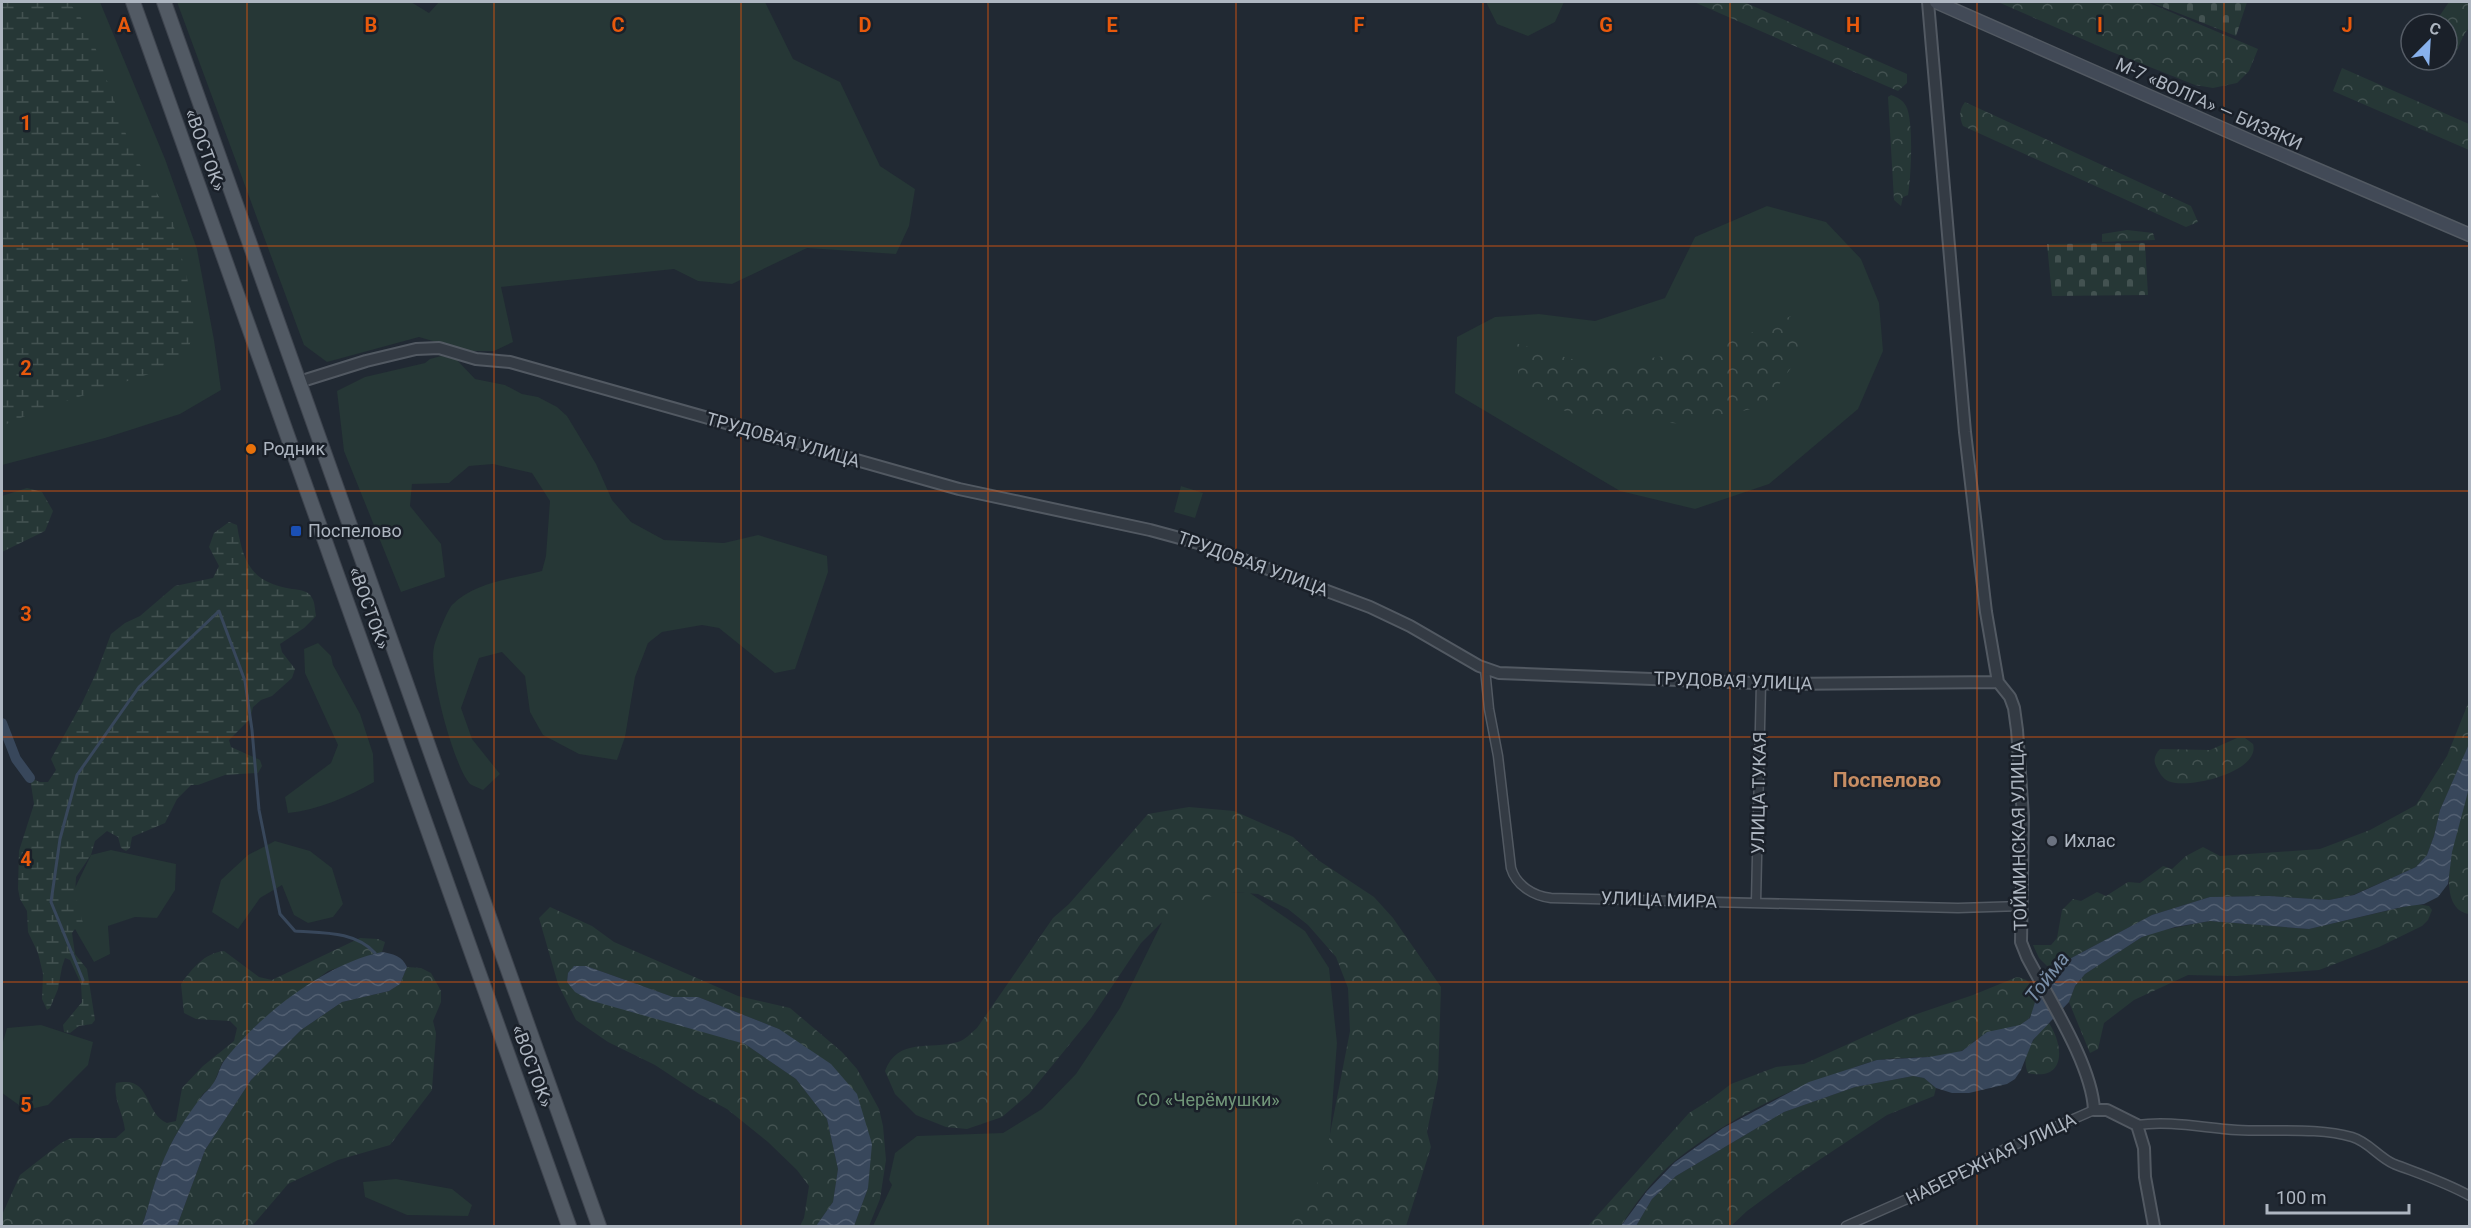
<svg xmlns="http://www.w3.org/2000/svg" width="2471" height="1228" viewBox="0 0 2471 1228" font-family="Roboto,sans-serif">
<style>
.green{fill:#263736}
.forest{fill:url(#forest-crowns)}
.wetland{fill:url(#wetland-marsh)}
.cemetery{fill:url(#cemetery-stones)}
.water{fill:url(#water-waves)}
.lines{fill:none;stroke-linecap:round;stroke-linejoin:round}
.stream{stroke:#38475b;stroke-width:3}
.canal{stroke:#38475b;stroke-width:10}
.minor-casing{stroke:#525962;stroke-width:11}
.tertiary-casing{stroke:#525962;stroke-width:14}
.secondary-casing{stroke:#525962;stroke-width:15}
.primary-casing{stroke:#3e444e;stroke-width:16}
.minor{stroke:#343b44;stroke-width:8}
.tertiary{stroke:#343b44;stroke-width:10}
.secondary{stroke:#424a57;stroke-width:12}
.primary{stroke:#525a64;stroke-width:14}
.grid{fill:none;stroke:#e8590c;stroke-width:1.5;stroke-opacity:0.55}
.food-dot{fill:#e8710a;stroke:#1a2029;stroke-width:2}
.transit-dot{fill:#1a4fb4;stroke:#1a2029;stroke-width:2}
.worship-dot{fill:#6b7280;stroke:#1a2029;stroke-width:2}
.labels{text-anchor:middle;stroke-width:5;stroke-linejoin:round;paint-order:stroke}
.street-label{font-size:18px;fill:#aeb6c1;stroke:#1a2029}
.poi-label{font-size:18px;fill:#aeb6c1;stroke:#1a2029;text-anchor:start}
.park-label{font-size:18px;fill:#709578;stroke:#1a2029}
.water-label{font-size:20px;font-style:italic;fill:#798ea7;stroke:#1a2029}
.quarter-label{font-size:21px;font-weight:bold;fill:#c78d63;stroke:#1a2029}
.grid-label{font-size:20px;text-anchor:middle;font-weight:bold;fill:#e8590c;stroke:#1a2029;stroke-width:5;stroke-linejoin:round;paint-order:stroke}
</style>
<defs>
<pattern id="forest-crowns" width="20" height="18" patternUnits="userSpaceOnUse" patternTransform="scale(1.5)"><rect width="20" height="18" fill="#263736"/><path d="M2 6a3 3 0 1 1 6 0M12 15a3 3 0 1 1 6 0" fill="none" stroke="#435251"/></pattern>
<pattern id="wetland-marsh" width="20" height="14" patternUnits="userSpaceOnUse" patternTransform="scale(1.5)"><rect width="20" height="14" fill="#263736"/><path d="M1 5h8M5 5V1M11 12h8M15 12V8" fill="none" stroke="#435251"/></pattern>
<pattern id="cemetery-stones" width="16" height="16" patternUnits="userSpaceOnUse" patternTransform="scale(1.5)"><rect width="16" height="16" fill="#263736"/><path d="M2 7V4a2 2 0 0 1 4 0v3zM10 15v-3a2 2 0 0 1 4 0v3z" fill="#435251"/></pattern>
<pattern id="water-waves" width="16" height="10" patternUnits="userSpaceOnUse" patternTransform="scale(1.5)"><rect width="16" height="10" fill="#38475b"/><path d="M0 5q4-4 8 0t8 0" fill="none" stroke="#525f71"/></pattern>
</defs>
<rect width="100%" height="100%" fill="#212933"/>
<path class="green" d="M2,2h98l65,157 32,90 17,91 7,50 -41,24 -75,24 -103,27z
M177,2h234l18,11 10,-11h326l28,57 47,23 40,84 35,23 -6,37 -13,28 -89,-6 -75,36 -34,-3 -24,-12 -173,18 12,55 -19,9h-27l-48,-14 -92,25 -23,-17z
M1486,2h78l-9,20 -27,14 -31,-12z
M1767,206l59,16 35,37 18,44 4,48 -25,58 -89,75 -74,25 -75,-18 -165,-98 2,-56 38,-20 44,-3 56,7 70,-23 30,-61z
M441,356l16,4 18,19 30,6 17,9 16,3 19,10 10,9 29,48 16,36 19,22 33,18 60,3 34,-8 69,21 1,16 -33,97 -20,4 -56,-45 -17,-3 -40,7 -14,11 -13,34 -10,60 -8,23 -38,-6 -36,-19 -13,-23 -5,-36 -23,-24 -23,6 -18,50 11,31 28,35 -17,16c-4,-2 -10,-4 -13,-6 -16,-17 -42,-113 -36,-137 2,-9 13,-36 18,-42 23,-23 60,-26 90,-34l4,-15 4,-55 -18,-28 -39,-9 -24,2 -20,17 -37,1 -2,22 31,38 4,33 -44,15 -57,-141 -7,-60 28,-14 60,-14 5,-4z
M1181,486l22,7 -8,25 -21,-6z
M318,643l13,13 2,9 27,49 13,40 1,28c-26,15 -56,28 -86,31l-3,-16 46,-34 7,-18 -33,-72 -1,-24z
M275,841l35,10 22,17 11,36 -10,13 -25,6 -14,-8 -12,-30 -22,13 -22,31 -26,-17 9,-32 27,-25z
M111,850l65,14 -1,26 -18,28 -22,-1 -27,9 2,28 -16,8 -19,-33v-41l16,-33z
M1213,891l37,2 55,38 24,37 8,75 -9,118 -13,36 -21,29h-421l19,-41 -3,-5 6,-27 22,-17 86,-3 39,-24 34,-35 44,-66 44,-90z
M41,1025l52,17 -5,23 -40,40 -22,5 -24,-17v-48l5,-17z
M396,1179l56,10 20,16 -4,11 -61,-1 -42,-18 -2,-15z"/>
<path class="forest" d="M1694,2h50l163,72v9l-9,8z
M1998,2h149l111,47 -9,22 -12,12 -24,5 -18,-3 -83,-33z
M2449,2h20v26c-11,12 -8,25 -25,36l-11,-4h14v-36h-13z
M2342,68l127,56v26l-136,-59z
M1891,95c6,2 12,5 15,11 8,15 5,71 2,89l-5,2 -2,9 -7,-6 -6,-103z
M1965,102l226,104 7,16 -12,5 -223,-101c-4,-10 -4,-16 2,-24z
M2127,230l26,3 2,7 -53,2v-8z
M1791,316l14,23 -11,25 -31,42 -74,18 -54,-3 -67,-8 -49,-33 -4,-37 81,23 117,-17z
M2469,701v44l-29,65 -6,26 -7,19 -11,12 -63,28 -24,5 -60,-4 -59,1 -58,18 -90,48 -15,3 -8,-8 -6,-13h18l6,-7 5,-28 11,-11 8,2 16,-9 9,4 22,-14 12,1 23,-17 9,3 14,-13 17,-9 17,9 100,-7 50,-19 46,-25 31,-49z
M2237,738h8l8,6c8,28 -66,46 -85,37 -6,-3 -9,-9 -12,-15 -3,-6 -1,-12 4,-17l50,1z
M2469,788v126c-41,-6 -8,-101 0,-126z
M1189,807l45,4 59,26 25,23 56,37 19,21 48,69 -3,91 -11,54 4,15 -25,79h-125l25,-19 10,-20 8,-22 26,-134 -2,-43 -12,-31 -28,-32 -20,-16 -30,-15 -24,-2 -26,5 -47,26 -20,20 -50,75 -62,76 -27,23 -35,12 -21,-2 -30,-12 -21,-21 -10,-23c13,-34 45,-21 73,-29 7,-2 13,-9 19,-14l76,-110 16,-14 79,-90z
M2416,904l13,2 3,4 -4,10 -6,6 -43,21 -60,23 -83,6 -48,-1 -54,25 -30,23 -6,26 -8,4 -21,-51 6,-16 10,-12 57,-37 16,-6 52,-10 99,8z
M550,907l42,19 22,16 124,54 52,12 52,44 15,17 22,40 4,17 3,34 -6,39 -11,27h-15l14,-38 -89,-159 -81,-32h-25l-87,-31 -18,7 -1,9 9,10 169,52 51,35 31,40 11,50 -5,33 -17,24h-16l4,-8 5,-32 -12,-16 -29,-28 -41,-33 -28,-15 -44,-29 -47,-23 -32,-22 -18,-36 -19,-66z
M360,938l18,1 7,3 -3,10 -54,19 -70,53 -20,21 -16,18 -9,22 -10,9 -28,42 -15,32 -18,58h-140v-11l18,-40 41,-32 10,-5h45l9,-8c-2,-17 -12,-31 -9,-47 36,-8 27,29 51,40l9,-2 6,-33 21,-22 31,-25 3,-13 -7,-7 -34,-2 -12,-6 -3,-29c11,-15 23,-31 43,-33l35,26 13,3z
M407,967l14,1 10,5 10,18v11l-8,19 3,12 -4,57 -42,55 -52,15 -50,24 -36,42h-75l28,-76 46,-70 50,-50 41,-28 47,-11 11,-7z
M2017,977c25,4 24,35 5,47 -11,7 -27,7 -39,12 -9,3 -14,12 -22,15 -26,9 -55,5 -82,9 -15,3 -29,9 -43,14 -57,19 -113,49 -160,86 -21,17 -41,43 -55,66h-33l101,-113 21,-13 21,-16 45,-17 28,-3 104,-47 65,-22z
M2048,1022c16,22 19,60 -20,51 -9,-20 8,-36 20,-51z
M1913,1076l11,2 12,10 -2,8 -47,19 -95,63 -45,33 -16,15h-95l16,-27 24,-23 108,-64 71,-25z"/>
<path class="wetland" d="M2,2h66l11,12 15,30 38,107 40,68 17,67 5,42 -6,23 -39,23 -110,36 -37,16z
M27,488l15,4 11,19 -8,20 -43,21v-56z
M229,522l8,3c6,37 14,58 55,64 8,1 16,1 20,9 3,4 3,13 4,18l-12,12 -24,16 2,8 13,17 -3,9 -20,18 -11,4 -8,7 -3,12 -21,21 2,7 29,13 2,6 -4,7 -33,2 -27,10h-7l-14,14 -12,24 -33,14 -2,11 -4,3 -5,-3 -3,-11 -11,-6 -12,10 -4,14 -15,22 -1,19 8,27 -2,6h-6l-3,4 3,21 12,15 8,51 -3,4 -13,2 -9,7 -6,-1 -1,-7 19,-23 -1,-18 -11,-24 -5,-2 -3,9 -4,22 -8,19 -3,2 -5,-11 1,-25 -5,-21 -10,-21 -1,-21 -7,-12 -2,-10 1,-38 15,-47 -4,-26 10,4h8l8,-12 -5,-11 31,-56 16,-34 13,-35 14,-11 15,-7 35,-30 38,-8 6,-12 -10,-19 5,-14z"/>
<path class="cemetery" d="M2150,2h97l-11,34z
M2145,243l3,52 -96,1 -5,-52z"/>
<path class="water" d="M2469,744v44l-17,64 -4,32 -10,13 -14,7 -22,3 -93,22 -99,-8 -35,6 -33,10 -57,37 -10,12 -6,16 -36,38 -12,30 -6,9 -8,5 -38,9h-17l-16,-5 -12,-10 -11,-2 -58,11 -71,25 -108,64 -24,23 -16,27h-15l26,-35 28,-29 48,-34 86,-46 68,-22 52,-3 33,-6 25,-19 33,-7 10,-7 7,-22 25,-33 90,-48 58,-18 59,-1 60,4 25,-5 62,-28 11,-12 7,-19 6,-26z
M382,952c12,2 20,4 25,15l-7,17 -11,7 -47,11 -41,28 -50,50 -46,70 -28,76h-35c7,-19 11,-41 19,-60 10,-25 25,-50 42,-71 2,-3 7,-6 9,-10 6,-7 7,-17 12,-24 34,-45 102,-98 158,-109z
M574,966h12l87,31h25l81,32 52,35 26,30 15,50 -4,44 -14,38h-38l17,-24 5,-33 -11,-50 -31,-40 -51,-35 -156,-44 -14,-8 -8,-10 1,-9z"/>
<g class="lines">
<path class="stream" d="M83,980l-32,-78 9,-63 17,-64 62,-88 80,-76 26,70 7,49 7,80 21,104 15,17c28,2 60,0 80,22"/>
<path class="canal" d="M2,723l14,36 14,19"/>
<defs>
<path id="minor" d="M1485,669l4,40 9,47 13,112c5,17 22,28 40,30l407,10 64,-2
M1756,902l5,-219
M2137,1125c33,-5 67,3 100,5 36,2 81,-3 115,7 17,5 26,20 42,27 26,10 51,18 76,32
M1846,1226l77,-34 71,-38 100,-44"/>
<path id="tertiary" d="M1928,2l37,430 21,180 12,70 12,15 4,11 3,22 6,87 -2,125 6,15c22,42 65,108 67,153h13l30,15 7,23 1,29 9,49
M299,382l67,-21 50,-12 23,-1 37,11 34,3 449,127 191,41 48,13 172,64 40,19 69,40 20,7 282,11 217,-2"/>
<path id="secondary" d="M1936,2l319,141 215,92"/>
<path id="primary" d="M133,2l436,1224
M164,2l435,1224"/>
</defs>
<use href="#minor" class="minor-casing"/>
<use href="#tertiary" class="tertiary-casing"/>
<use href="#secondary" class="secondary-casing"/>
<use href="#primary" class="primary-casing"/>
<use href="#minor" class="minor"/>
<use href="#tertiary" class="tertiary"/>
<use href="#secondary" class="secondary"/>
<use href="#primary" class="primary"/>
</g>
<path class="grid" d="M247,2v1224M494,2v1224M741,2v1224M988,2v1224M1236,2v1224M1483,2v1224M1730,2v1224M1977,2v1224M2224,2v1224M2,246h2468M2,491h2468M2,737h2468M2,982h2468"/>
<circle class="food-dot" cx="251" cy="449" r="6"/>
<rect class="transit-dot" x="290" y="525" width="12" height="12" rx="3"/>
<circle class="worship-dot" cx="2052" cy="841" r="6"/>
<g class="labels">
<g class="street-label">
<text transform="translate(2209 104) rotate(24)" y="6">М-7 «ВОЛГА» — БИЗЯКИ</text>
<text transform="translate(205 150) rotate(70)" y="6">«ВОСТОК»</text>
<text transform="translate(783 440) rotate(16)" y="6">ТРУДОВАЯ УЛИЦА</text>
<text transform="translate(1253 564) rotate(20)" y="6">ТРУДОВАЯ УЛИЦА</text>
<text transform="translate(369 608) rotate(70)" y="6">«ВОСТОК»</text>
<text transform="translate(1733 681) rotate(2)" y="6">ТРУДОВАЯ УЛИЦА</text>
<text transform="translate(1759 793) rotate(-89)" y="6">УЛИЦА ТУКАЯ</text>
<text transform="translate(2019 836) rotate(-91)" y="6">ТОЙМИНСКАЯ УЛИЦА</text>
<text transform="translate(1659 900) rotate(2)" y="6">УЛИЦА МИРА</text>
<text transform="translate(532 1066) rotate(70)" y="6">«ВОСТОК»</text>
<text transform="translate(1991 1159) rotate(-26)" y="6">НАБЕРЕЖНАЯ УЛИЦА</text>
</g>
<g class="poi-label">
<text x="263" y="455">Родник</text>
<text x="308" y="537">Поспелово</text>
<text x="2064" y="847">Ихлас</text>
</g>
<g class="park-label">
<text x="1208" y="1106">СО «Черёмушки»</text>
</g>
<g class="water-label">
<text transform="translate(2047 977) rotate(-52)" y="7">Тойма</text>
</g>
<g class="quarter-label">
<text x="1887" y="787">Поспелово</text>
</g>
</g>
<g class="grid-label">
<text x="124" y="32">A</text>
<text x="371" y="32">B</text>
<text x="618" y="32">C</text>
<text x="865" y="32">D</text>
<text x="1112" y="32">E</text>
<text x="1359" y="32">F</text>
<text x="1606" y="32">G</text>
<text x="1853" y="32">H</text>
<text x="2100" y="32">I</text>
<text x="2347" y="32">J</text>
<text x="26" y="130">1</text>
<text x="26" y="375">2</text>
<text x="26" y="621">3</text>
<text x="26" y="866">4</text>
<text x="26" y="1112">5</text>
</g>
<rect width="2471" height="1228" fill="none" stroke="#aeb6c1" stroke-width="6"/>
<g transform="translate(2429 42) rotate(24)"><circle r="28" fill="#1a2029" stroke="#555c66" stroke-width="1.5"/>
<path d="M0-4.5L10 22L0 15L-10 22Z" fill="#88b1ec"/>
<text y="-9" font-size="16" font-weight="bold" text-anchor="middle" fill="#aeb6c1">С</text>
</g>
<path d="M2267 1204v9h142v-9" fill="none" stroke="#aeb6c1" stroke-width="3"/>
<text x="2276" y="1204" font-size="18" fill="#aeb6c1" stroke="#1a2029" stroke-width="4.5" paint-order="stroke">100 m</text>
</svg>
